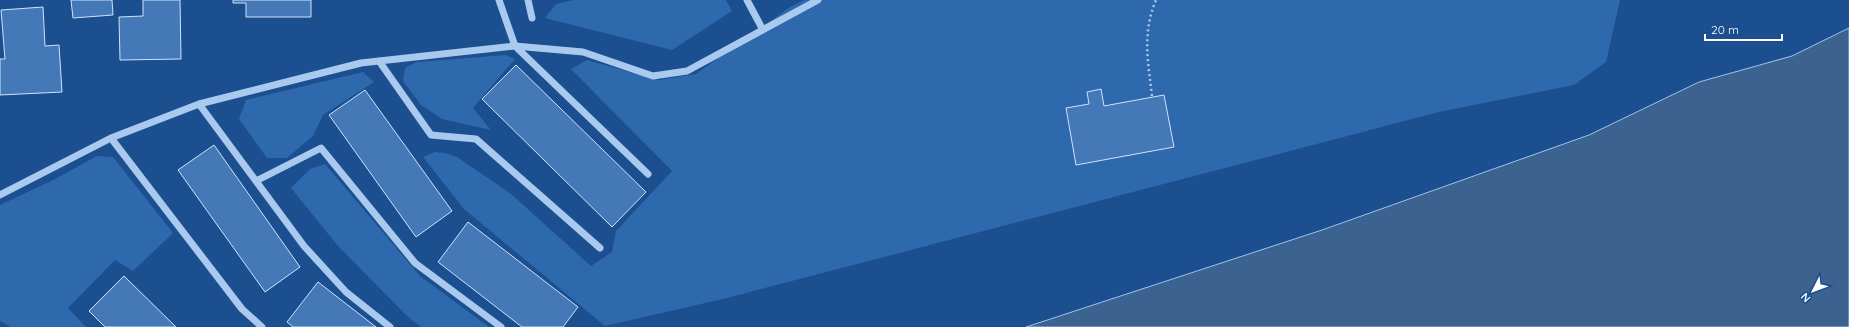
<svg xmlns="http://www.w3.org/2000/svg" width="1849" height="327" viewBox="0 0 1849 327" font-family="Quicksand,sans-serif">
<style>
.green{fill:#2e69ad}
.water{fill:#3c6290;stroke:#9cc4f0}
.building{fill:#4478b7;stroke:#cfe3fa}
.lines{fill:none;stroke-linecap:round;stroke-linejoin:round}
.path{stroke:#a9c9ee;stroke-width:2.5;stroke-dasharray:2 3;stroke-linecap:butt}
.minor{stroke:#a9c9ee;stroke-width:7}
</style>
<rect width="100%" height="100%" fill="#1b4f8f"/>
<path class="green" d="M573,0h153l6,11 -60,39 -127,-32 11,-14z
M804,0h816l-14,62 -32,23 -135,27 -712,186 -122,28 -141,-117 -41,-52 12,-5 10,1 12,4 53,36 81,73 21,-14 4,-21 56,-60 -101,-102 16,-9 72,20 37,-6 94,-67z
M505,55l10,4 -42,49 18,22 -49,-11 -21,-14 -18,-24 2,-13 12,-6z
M363,72l11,10 -51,33 -10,21 -26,22h-20l-28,-39 7,-19z
M97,156l16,1 60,76 -40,38 -18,-11 -47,48 18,19h-75l-11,-6v-116l53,-25z
M325,164l95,112 69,51h-68l-15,-12 -68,-69 -47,-58 19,-19z"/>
<path class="water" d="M1849,28v299h-823l296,-97 267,-95 110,-53 93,-26z"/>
<path class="building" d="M71,0h41l1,15 -40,3z
M143,0h37l1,59 -61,1 -1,-43 24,-1z
M233,0h78v17h-65v-14h-13z
M43,7l2,39 14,-1 3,47 -62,3v-36h5l-4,-49z
M516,65l130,127 -34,35 -130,-128z
M1101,89l3,17 60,-11 10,52 -98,18 -10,-57 23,-4 -2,-12z
M365,90l87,121 -36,26 -87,-122z
M214,145l86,122 -35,25 -87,-122z
M468,222l110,85 -15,20h-41l-84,-65z
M124,276l52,51h-71l-16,-16z
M318,282l58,45h-83l-6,-5z"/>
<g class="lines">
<path class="path" d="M1152,96c-4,-34 -10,-63 4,-96"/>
<path class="minor" d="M499,0l16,46 133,128
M528,0l4,18
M747,0l16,30
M379,61l52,74 45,4 124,109
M199,104l105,142 42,46 44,35
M111,138l131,171 20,18
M256,181l65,-33 94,115 86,64
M0,195l111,-57 88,-34 162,-41 154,-17 68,6 70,24 34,-5 131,-71"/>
</g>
<g transform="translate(1813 291) rotate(228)" stroke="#1b4f8f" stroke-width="3" paint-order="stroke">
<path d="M0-3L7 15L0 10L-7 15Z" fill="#ffffff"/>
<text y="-6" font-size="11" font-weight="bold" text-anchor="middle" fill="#ffffff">N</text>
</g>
<path d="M1705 34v6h77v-6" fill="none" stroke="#ffffff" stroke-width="2"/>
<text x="1711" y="34" font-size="12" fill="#ffffff" stroke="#1b4f8f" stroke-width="3" paint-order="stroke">20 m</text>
</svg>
